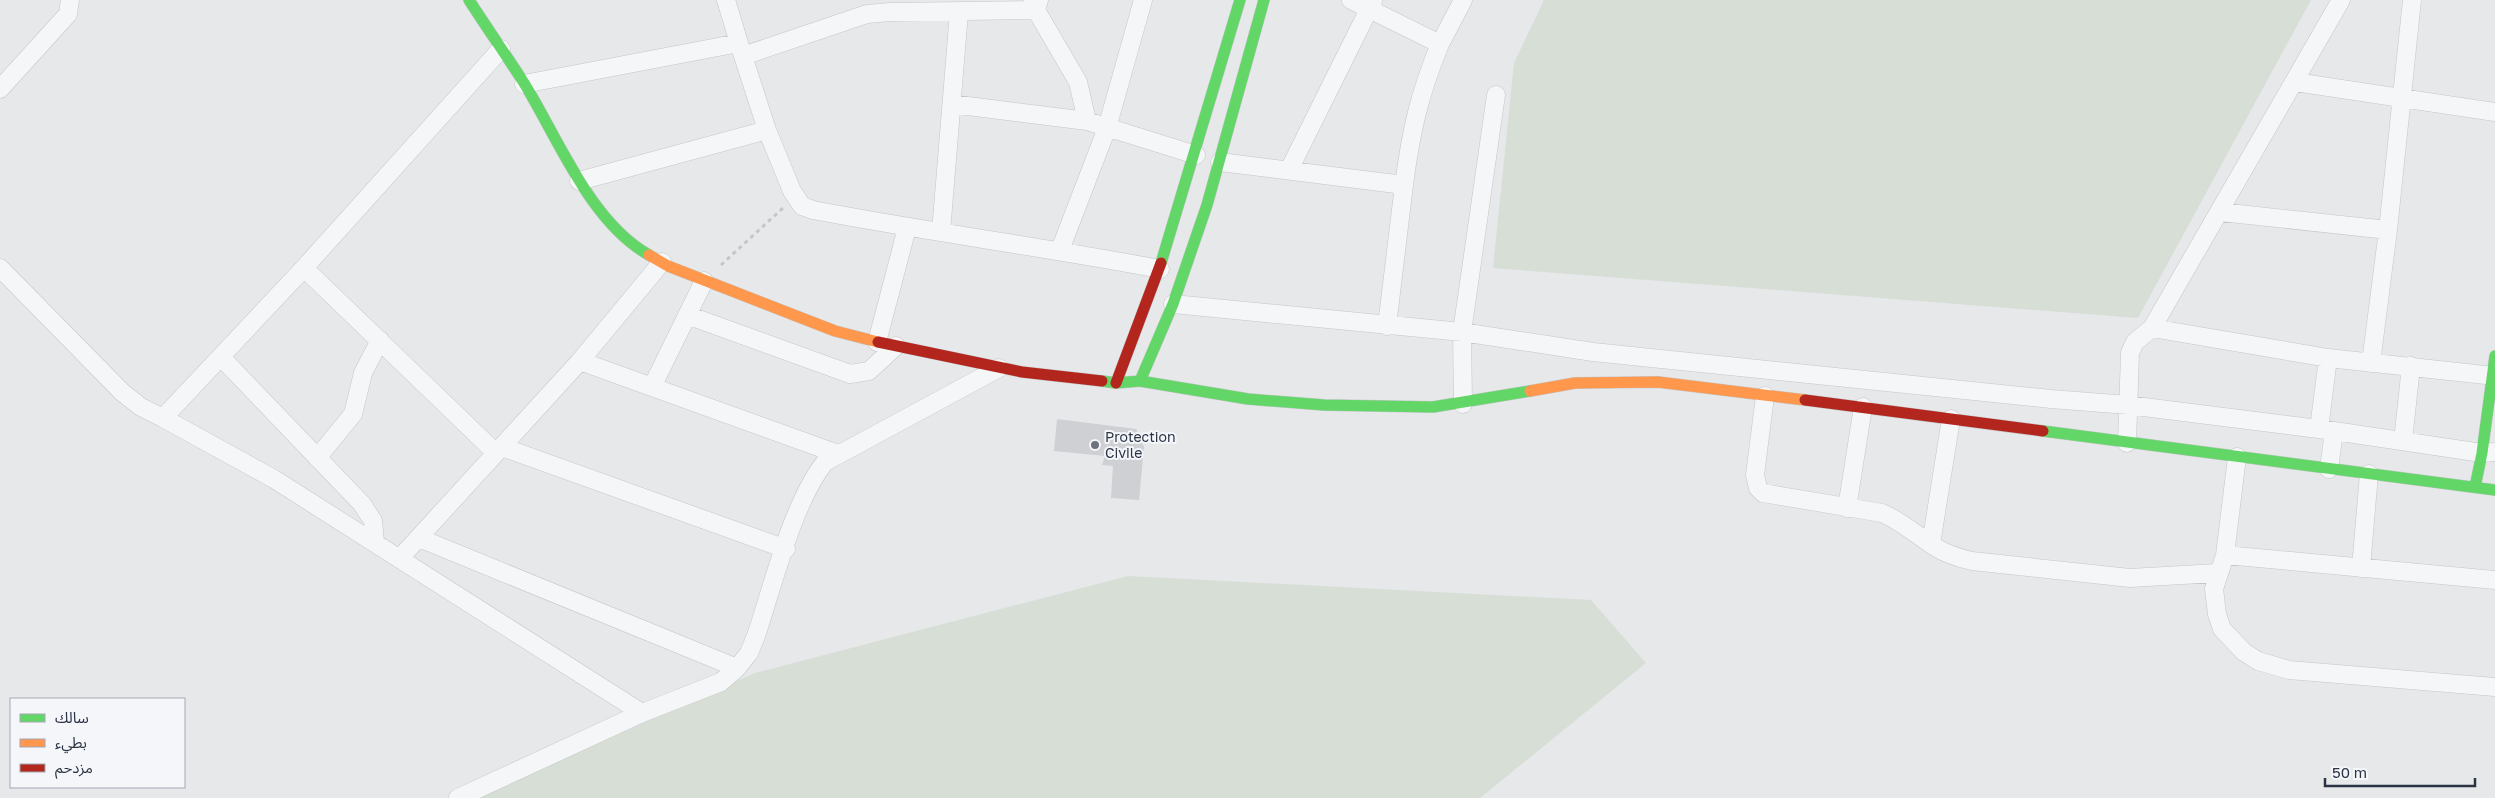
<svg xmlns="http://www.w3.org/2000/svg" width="2495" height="798" viewBox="0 0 2495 798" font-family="'Golos Text','Noto Sans Arabic',sans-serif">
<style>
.green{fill:#d6ded6}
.building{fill:#ced0d3}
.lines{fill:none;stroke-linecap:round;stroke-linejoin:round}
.street-casing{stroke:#c4c6c8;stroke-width:19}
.fast-casing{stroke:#c4c6c8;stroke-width:12}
.slow-casing{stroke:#c4c6c8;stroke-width:12}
.jam-casing{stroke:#c4c6c8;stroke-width:12}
.path{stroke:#c5c6ca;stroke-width:3;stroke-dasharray:4 4;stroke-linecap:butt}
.street{stroke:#f5f6f7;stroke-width:18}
.fast{stroke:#63d668;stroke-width:11}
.slow{stroke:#ff974d;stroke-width:11}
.jam{stroke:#b3261e;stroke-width:11}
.poi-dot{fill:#6c737f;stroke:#f4f6f9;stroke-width:2}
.labels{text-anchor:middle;stroke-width:4;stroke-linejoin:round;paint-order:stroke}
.poi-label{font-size:14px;fill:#2b3445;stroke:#f4f6f9;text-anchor:start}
</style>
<rect width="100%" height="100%" fill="#e6e8ea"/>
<path class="green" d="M1544,0h767l-173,318 -645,-50 21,-205z
M1128,576l463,24 55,63 -166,135h-1012l287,-125z"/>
<path class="building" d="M1057,419l79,10 8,18 -5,53 -28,-2 2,-32 -11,-1 3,-9 -51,-5z"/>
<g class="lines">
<defs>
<path id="street" d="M726,0l16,53
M1033,0l3,10 42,72 9,39
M1039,0l-3,10 -146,2 -23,2 -124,42 24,74 25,61 10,15 11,4c115,22 231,37 347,59
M2341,0l-189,328 176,30 167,18
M1440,44l23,-44
M501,49l-197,219 -141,150 111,61 368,234
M2295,82l200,30
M524,84l215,-41
M0,89l68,-75 2,-14
M952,104l135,17 109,34
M1220,162l184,23c7,-54 15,-90 36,-141l-89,-44
M1289,170l84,-169
M579,181l188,-51
M2220,212l168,18
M941,232l18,-220
M1060,250l47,-122 36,-128
M0,268l123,125 18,14 22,11
M304,268l192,185
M1173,304l289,28 131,20 458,47 77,6 206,26 148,22 13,-1
M687,315l163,59 19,-3 27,-25
M1387,326l17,-141
M877,342l30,-114
M221,357l141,147 11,17 2,21
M580,361l258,93
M2371,363l17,-133 24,-230
M652,387l52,-106
M1765,396l-10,79 3,13 5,5 119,20c19,8 36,23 53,34 11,7 24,11 37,14l158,17 87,-5
M1463,404l-1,-72 34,-237
M2319,429l9,-71
M2403,441l8,-75
M2127,443l3,-90 5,-11 17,-14
M502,447l284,102
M2237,457l-12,98 -11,34 3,25 5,15 22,23 14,9 31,9 206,17
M317,458l36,-44 10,-41 17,-33
M2329,469l5,-38
M1847,508l16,-101
M419,538l318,130
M1931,544l20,-125
M2225,555l270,25
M400,558l180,-197 82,-99
M2361,568l8,-94
M458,798l184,-85 79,-31 16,-14 12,-15 7,-17c17,-51 37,-134 69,-174l174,-94"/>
<path id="fast" d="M469,0c18,28 37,55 55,83 34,55 66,139 125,172
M1161,263l79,-263
M1102,381l14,2 24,-2 108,18 76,6 109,2 97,-16
M1140,381l33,-77 34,-99 57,-205
M2043,431l452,59
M2475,487l7,-34 13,-97"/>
<path id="slow" d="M649,255l19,11 167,65 43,11
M1530,391l45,-8 83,-1 147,18"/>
<path id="jam" d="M878,342l144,30 80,9
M1116,383l45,-120
M1805,400l238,31"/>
</defs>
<use href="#street" class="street-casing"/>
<use href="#fast" class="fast-casing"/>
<use href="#slow" class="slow-casing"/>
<use href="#jam" class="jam-casing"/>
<path class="path" d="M721,265l62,-57"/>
<use href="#street" class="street"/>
<use href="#fast" class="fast"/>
<use href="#slow" class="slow"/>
<use href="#jam" class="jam"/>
</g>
<circle class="poi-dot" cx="1095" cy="445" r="5"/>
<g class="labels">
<g class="poi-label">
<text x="1105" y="442">Protection<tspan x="1105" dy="16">Civile</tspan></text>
</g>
</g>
<rect x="10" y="698" width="175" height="90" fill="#f4f6f9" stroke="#a4a8b1"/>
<rect x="20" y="714" width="25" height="8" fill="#63d668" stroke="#a4a8b1"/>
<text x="55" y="723" font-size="15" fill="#2b3445">سالك</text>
<rect x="20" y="739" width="25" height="8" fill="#ff974d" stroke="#a4a8b1"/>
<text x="55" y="748" font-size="15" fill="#2b3445">بطيء</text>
<rect x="20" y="764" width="25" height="8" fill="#b3261e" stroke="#a4a8b1"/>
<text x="55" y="773" font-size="15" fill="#2b3445">مزدحم</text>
<path d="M2325 778v8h150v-8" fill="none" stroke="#2b3445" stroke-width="2.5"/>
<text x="2332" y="778" font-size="15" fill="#2b3445" stroke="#f4f6f9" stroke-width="4" paint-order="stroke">50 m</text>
</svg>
